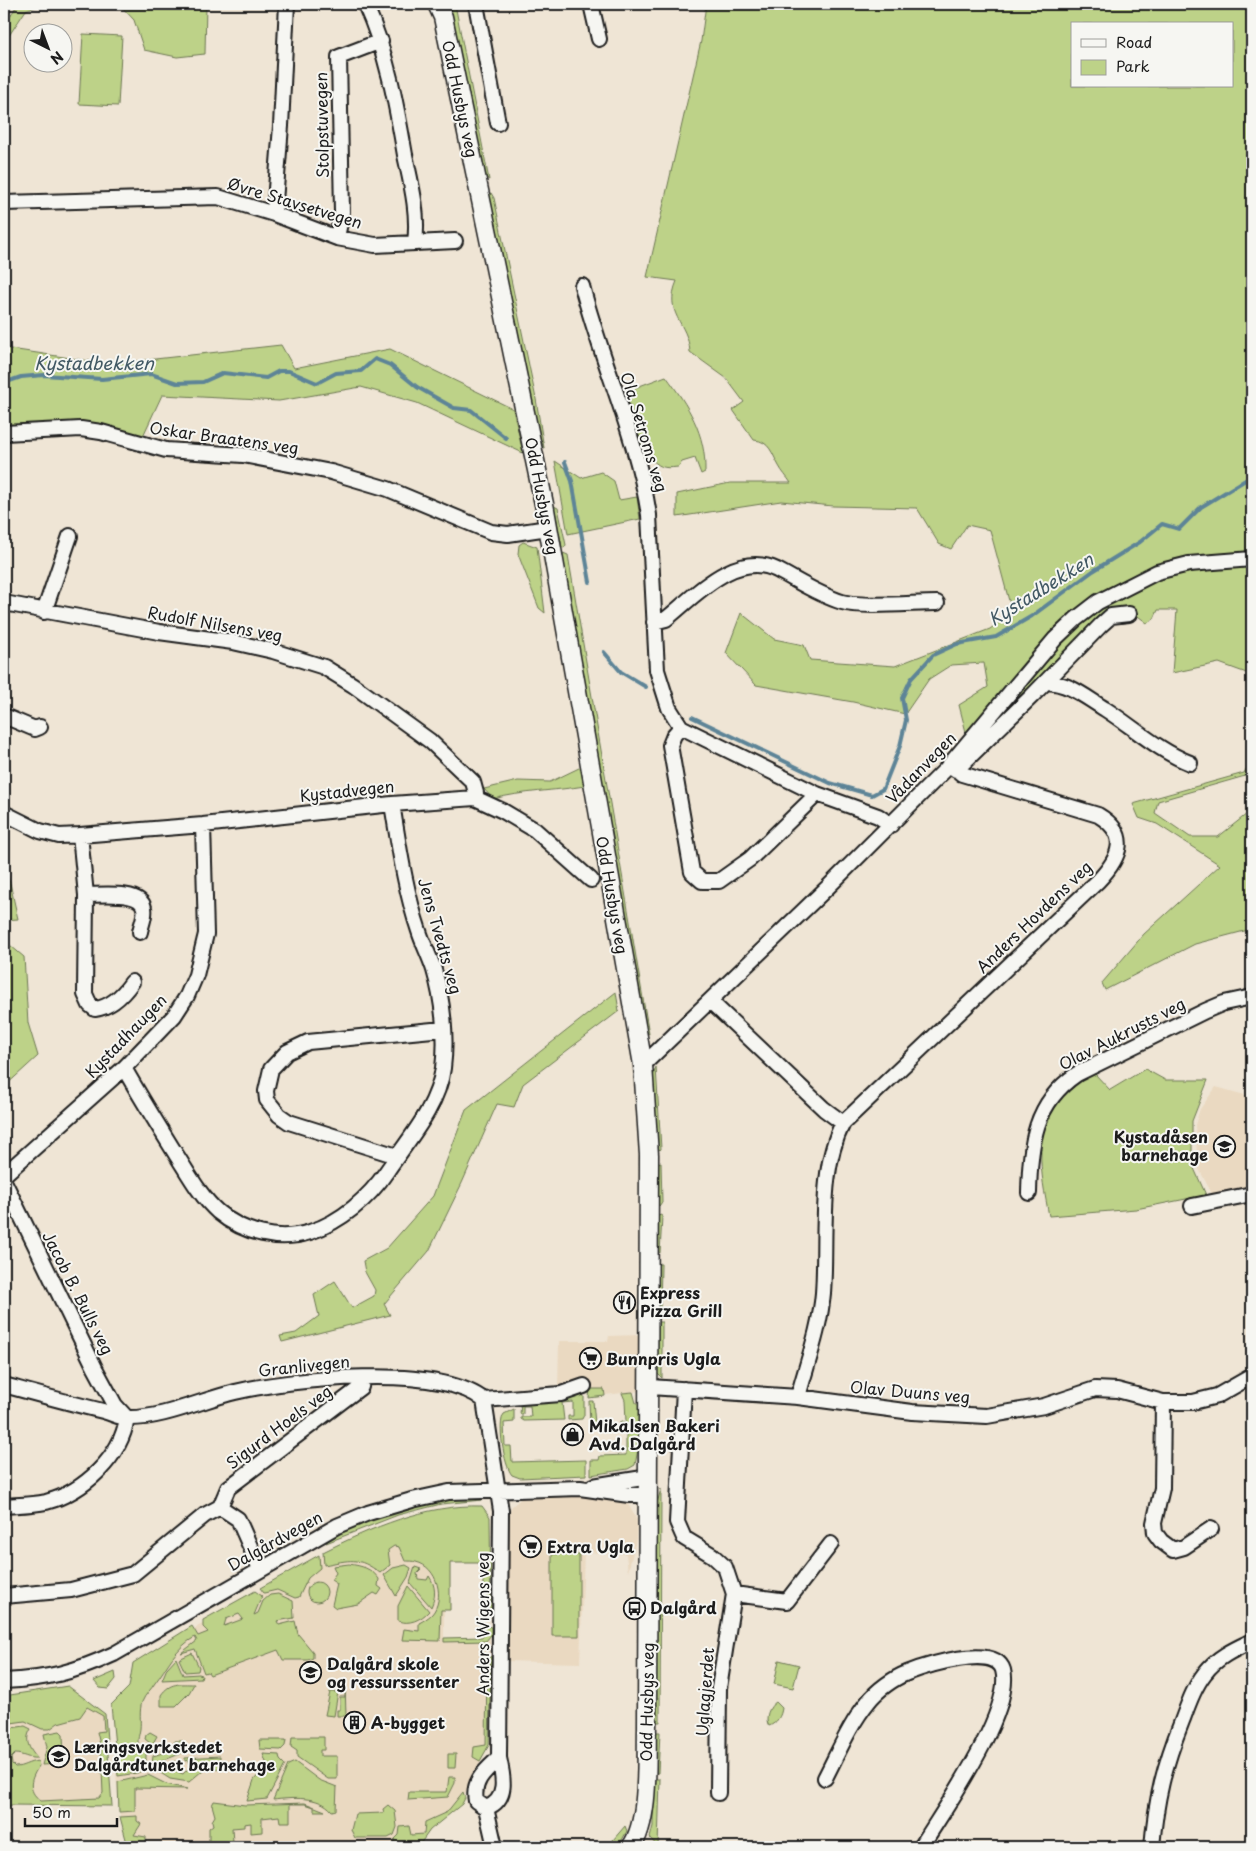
<svg xmlns="http://www.w3.org/2000/svg" width="1256" height="1851" viewBox="0 0 1256 1851" font-family="'Playpen Sans',sans-serif">
<style>
.built{fill:#ead9c1}
.green{fill:#bdd288;stroke:#6c7752;fill-rule:evenodd}
.lines{fill:none;stroke-linecap:round;stroke-linejoin:round}
.stream{stroke:#5d8497;stroke-width:4}
.minor-casing{stroke:#1c1c1c;stroke-width:18}
.tertiary-casing{stroke:#1c1c1c;stroke-width:21}
.minor{stroke:#f6f6f2;stroke-width:14}
.tertiary{stroke:#f6f6f2;stroke-width:18}
.labels{text-anchor:middle;stroke-width:4;stroke-linejoin:round;paint-order:stroke}
.street-label{font-size:16px;fill:#1c1c1c;stroke:#f6f6f2}
.poi-label{font-size:16px;font-weight:bold;fill:#1c1c1c;stroke:#f6f6f2;text-anchor:start}
.water-label{font-size:18px;font-style:italic;fill:#425964;stroke:#f6f6f2}
</style>
<rect width="100%" height="100%" fill="#efe5d5"/>
<filter id="ink" filterUnits="userSpaceOnUse"><feTurbulence type="fractalNoise" baseFrequency=".02" numOctaves="2"/><feDisplacementMap in="SourceGraphic" scale="10" xChannelSelector="R" yChannelSelector="G"/><feConvolveMatrix kernelMatrix="1 2 1 2 8 2 1 2 1" color-interpolation-filters="sRGB"/></filter>
<g filter="url(#ink)">
<path class="built" d="M1216,1087l36,10v90l-40,7 -14,-27 -3,-42 5,-16z
M640,1335v56l-35,4 -1,-6h-46l1,-48h49l1,-5z
M567,1494l57,3 13,23 -1,20 -8,32 -2,-18 -42,-2 -4,111 -74,-2 3,-148 2,-6 12,-10z
M373,1530l67,29 4,25v54l46,-1 -1,108 -24,48v5l-3,6 -32,26 -12,17h-289l-10,-35 -8,-107 18,-18 5,-24 194,-111z
M68,1686l37,28 7,92 -103,-1 -3,-82h5l-1,-28z"/>
<path class="green" d="M18,4h25l-17,6 -22,33v-18z
M119,4h87l-1,50 -28,3 -33,-7 -10,-30z
M448,4h7l34,176 -4,-3z
M706,4h546v671l-33,-12 -47,10 5,-63h-19l-4,9 -7,4 -13,-10 -29,3 -131,133 -7,-13 -8,-31 29,-18 -4,-24 -33,2 -22,14 -24,35 -52,-12 -97,-17 -30,-32 15,-40 33,26 30,6 6,15 85,6 95,-37 22,-17 -22,-82 -23,-5 -16,24 -12,-5 -22,-36 -84,-2 -52,-5 -104,16v-23l53,-11h61c-4,-6 -9,-11 -12,-17 -7,-12 -9,-25 -25,-26l-21,-30 11,-8 -18,-24 -36,-26c-2,-30 -27,-38 -13,-71l-30,-4 54,-236zM1072,24h160v62h-160z
M83,34l39,2 -4,70 -39,-2z
M491,193l3,5 42,201 8,49 -6,-15 -50,-239z
M281,345l13,23 96,-19 123,60 10,44 -106,-50 -56,-16 -82,14 -117,-6 -20,43 -130,-13 -8,-3v-74l106,16z
M666,376c22,30 40,57 39,96l-4,2 -6,-16 -13,4 -4,5c-16,2 -18,0 -29,-10l-6,2 -22,-66z
M555,461l26,17 20,-6 13,9 5,19 18,-3 3,22 -72,15z
M554,506l4,2 8,37 -2,3 -2,-1z
M523,542l14,5 8,66 -6,-5 -21,-54 1,-9z
M563,553l5,2 81,479 -3,-2 -80,-447z
M1252,759v15l-94,27 -3,12 35,24h28l34,-27v119l-57,15 -90,46 -3,-7 42,-49 76,-69 -63,-41 -18,-6 -6,-14 111,-31z
M581,767l4,19c-31,5 -62,5 -92,13l-9,-10 34,-8 32,1z
M4,867l6,16 8,36 -14,1z
M4,940l20,17 4,66 10,33 -34,31z
M616,992l3,19 -96,73 -9,23 -17,-3 -35,79 -33,68 -45,53 6,11 -108,27 -2,-6 16,-3 23,-17 -5,-21 21,-14 17,27 22,-12 1,-6 -10,-18 -2,-11 24,-13 46,-52 33,-86z
M656,1067l5,82 -1,1 -3,-3 -5,-67z
M1145,1069l20,11h43l-16,41v43l14,31 -70,14 -87,7c-8,-42 -19,-92 16,-126 7,-7 21,-12 30,-16l15,16z
M661,1162l1,40 -3,4 -2,-1v-42z
M660,1215l2,1 -2,37 -2,-2 -1,-33z
M658,1264h3l-1,47 -3,-7z
M658,1322h4v56l-5,-5z
M590,1389h14l1,7 -16,2z
M633,1392l3,11h3v41l-4,21 -7,4 -37,6v-15h8l1,-4 26,-1v-26l-5,-1 -1,-6h6l-1,-22 -3,-7z
M581,1394l3,2v19l-2,4 -14,1v-4h5v-14l-11,1 2,17 -40,1 -3,-2v-2h10l-1,-11h-7v8h-3l1,-11z
M589,1401h4l2,23h-5z
M514,1409v13l-10,1 1,23h6l1,16 74,-2v15l-66,3 -8,-3c-8,-9 -15,-52 -8,-61z
M661,1489l-1,233h-7l3,-215z
M444,1497l40,1 -2,2 -41,4 -43,11 -72,28c10,-20 94,-39 118,-46z
M482,1506l8,11 1,92h-8v-46h-33v47h-9l-1,31 -38,-1 2,-11 15,2v-8c4,-2 9,-5 13,-9 13,-15 6,-47 -16,-52 -3,-1 -8,-1 -11,-1l-6,-14 -5,-1 -6,4 2,15 -10,8c-22,-17 -30,-13 -56,-8l-1,-13c48,-24 103,-48 159,-46z
M552,1554h27v82h-27z
M319,1555l1,13 -12,10 -9,19 -4,1 -18,-8 -13,3 -4,-5z
M349,1564c13,2 22,4 30,15l-1,7 4,3 -4,6 -4,-2 -16,11 -22,4 -4,-3 5,-21 -6,-4 5,-7 -3,-7z
M406,1565l5,3 -3,9 -12,19 -12,-21 9,-7z
M415,1567l6,2 -4,4 1,6 9,1 2,-4c7,10 7,20 2,31l-21,-24z
M307 1592a10 10 0 1 1 20 0a10 10 0 1 1-20 0Z
M408,1586l21,25c-8,9 -20,14 -31,10v-15z
M255,1591l7,5 -8,19 4,-2 5,-12 7,-6 8,-1 15,7 1,17 -17,3 2,4 16,-4 3,13 15,18v6l-5,2h-25l-5,-10 -68,25 -2,-3 -4,1 -9,-24 -14,4 16,-12 -2,-4c-20,11 -27,29 -40,46 -4,7 -10,11 -13,19 -3,9 -1,18 -2,27 -2,12 -5,14 6,23v17l-9,4 -19,3 -7,-71 18,-18 4,-24 59,-37 6,10 10,-4 -5,-5v-7zM239,1614l4,5 -19,7 2,-7z
M484,1625l7,2v8l-5,6 -42,1v-4l39,-1z
M192,1653l7,14 -1,4 -13,1 -6,-13z
M482,1655l9,2 -2,88 -9,16 -7,-4 1,-10 12,-2 1,-84 -8,-1z
M176,1658l7,17 16,-1 3,1 -1,3 -39,2 5,-12z
M779,1660l20,5 -6,23 -19,-4z
M115,1672l1,7 -8,10 -8,-1 -6,-7z
M345,1683l1,33h-9v-6h3v-13h5z
M194,1684l-5,9 -13,13h-15v-11c9,-13 19,-11 33,-11z
M68,1686l37,28 7,92 -102,-1 -1,3h-5v-79l21,-3 6,3c-7,11 -2,20 6,29 -9,1 -14,-4 -22,-4l-4,4 1,6 3,3c8,0 13,-5 23,-6l1,5c-8,12 -13,24 2,35l58,-3 4,-5 -2,-44 -4,-17 7,-1 -1,-15 -16,-9 -7,10 -22,6 -8,6h-8l-17,-8 -14,2 -1,-28z
M330,1692h8l-4,24 -9,-1z
M776,1702l6,6c-1,8 -5,15 -13,18 -5,-7 0,-20 7,-24z
M60,1731l3,3 1,28 -2,2 -20,1 5,-18 -3,-13z
M150,1732l7,4 -4,7 3,5 -4,3 -3,-1 1,-7 -5,-4 1,-4z
M653,1732h7l-2,41h-4z
M292,1737h32v13h-4v6h17v23h-9l-31,-22v-6l-6,-4z
M259,1740h27l-1,6 -4,4 -21,-1z
M175,1741h8l-1,12 -30,12 1,-9 16,-5z
M263,1754l16,1 1,5 5,5 -18,34 -20,2 7,-21 13,-15z
M448,1754h8l-1,14h-7z
M220,1756v14l-11,-5 -20,17 -19,-3 -11,-7v-4l16,-7 1,3 -4,2 2,4 9,4 7,-7 -1,-7 -4,1v-3z
M295,1762l24,18 18,7 -1,23 -4,1c-13,-16 -41,-13 -59,-11l15,-35z
M148,1775l18,9 21,5 -52,-1v23l-16,1 -1,-30z
M449,1777h6v6l-7,14 -40,3 1,-8h38z
M653,1779h7l-2,68 -8,-9 3,-12z
M463,1792l2,6 -3,6 -32,26 -12,17h-24v-7l5,-5 1,-8 9,-1 2,9 13,-1 1,-12 22,-10z
M214,1801l31,4 60,-2 20,8h-11v-4l-9,-3h-15v18h-10l-1,-6 -17,2v14l-11,1v-10l-7,1v3l-12,1 1,14 -14,2v3h-10v-19l4,-3 -1,-4 3,-5 -3,-11z
M388,1805l7,6 2,16 -3,8 -6,3h-33l-4,-8 4,-16 29,-1 -1,-4z
M137,1816v5l4,3 -7,11 12,2v10h-18l-8,-30z
M625,1826l2,5 -9,16h-11z"/>
<g class="lines">
<path class="stream" d="M4,383l17,-6 23,-2 58,4 49,-5 26,9 26,-1 20,-9 43,5 13,-7h10l28,12 19,-10 25,-2 14,-12 15,6 27,22 37,21 17,2 35,28
M565,462l7,19 18,101
M604,652l17,20 25,15
M692,717l138,66 42,12 11,-6 17,-43 6,-26 -4,-22 9,-19 22,-24 24,-11 39,-7 36,-21 61,-45 47,-29 22,-18 17,5 22,-22 51,-31"/>
<defs>
<path id="minor" d="M365,4c22,48 31,99 40,151 6,28 14,58 10,87
M476,4l22,119
M591,4l8,35
M4,203l214,-6 56,17 63,24 38,7 80,-4
M274,214l7,-88 6,-122
M337,238l5,-26 -3,-155 42,-16
M582,286c20,77 55,151 67,229l8,155 12,38 12,19 136,67 61,22 13,9
M4,433l77,-4 20,3 65,18 77,5 88,17 57,17 103,43 17,2 40,-6
M4,603l155,29 74,10 40,9 51,16 29,18 77,56 43,41 3,11 -1,5
M44,612l26,-76
M654,622l12,-3c30,-24 69,-69 111,-49 21,11 42,25 65,32 21,6 71,1 95,1
M1046,682c24,1 39,15 59,27 28,18 54,42 85,54
M4,716l31,13 5,-2
M681,727l-7,8 -4,10 22,127 10,9h17l31,-22 67,-65
M956,770l76,-74 69,-71 10,-9 18,-2
M4,813l36,18 19,5 21,-1 123,-10 189,-21 83,-6 28,13 32,19 56,50
M80,835l6,60 -1,99 5,11 5,4c16,-2 28,-14 37,-27
M86,895c15,0 55,-5 58,13 2,7 -3,17 -4,24
M710,1001l114,108 19,14
M643,1065l185,-178 117,-117 110,-131 21,-20 22,-17 59,-30 32,-8 63,-5
M124,1068c17,30 35,59 53,88 12,19 24,41 41,56 25,21 61,30 92,20 31,-10 59,-34 77,-61 21,-31 51,-64 56,-103 4,-30 0,-68 -9,-98 -4,-13 -11,-26 -15,-39 -14,-41 -20,-85 -27,-127
M397,1156l-108,-34 -10,-7 -12,-15 -1,-9 5,-22 16,-17 21,-10 135,-13
M4,1175l120,-107 50,-52 13,-20 9,-21 10,-41 -3,-109
M4,1181l91,187 20,37 11,12
M1029,1193c1,-49 5,-90 48,-119l128,-63 19,-8 28,-6
M1192,1206l60,-12
M4,1385c33,9 65,18 99,26 8,2 17,7 25,7 33,1 74,-18 107,-26 56,-13 203,-29 249,8l17,111 -2,247c-14,13 -27,23 -23,43l10,7c23,-8 17,-32 13,-50
M650,1387l148,10 114,15 75,4 57,-10 51,-17 22,1 46,12h30l24,-6 35,-20
M684,1389l-7,133 7,16 28,17 13,12 9,27 -15,94 -1,105
M798,1397c9,-34 22,-68 25,-104 4,-54 -5,-122 20,-170l255,-242c23,-24 32,-47 0,-66l-136,-41 -12,-10
M484,1400l77,-6 23,-8
M1163,1402l-1,86 -8,35 1,10 6,8 12,9 11,-3 27,-18
M593,1486l56,-9
M4,1506c13,-1 29,-1 42,-4 38,-10 75,-45 81,-84
M220,1507l8,-19 133,-101 1,-9
M734,1594l53,7 44,-57
M4,1596l67,-6 62,-16 72,-59 15,-8 18,12 22,50
M4,1681c43,-2 71,-9 110,-27l223,-128 31,-13 44,-13 37,-8 131,-4 49,7h20
M825,1778c13,-25 25,-54 43,-76 9,-12 26,-24 39,-29 18,-7 88,-30 96,-3 11,41 -60,141 -82,177
M486,1808l9,39
M1152,1847c4,-48 12,-81 30,-126 6,-16 12,-34 23,-48 12,-16 30,-24 47,-32"/>
<path id="tertiary" d="M437,4l6,13 101,487 99,561 6,90 -2,571c-1,33 3,95 -16,121"/>
</defs>
<use href="#minor" class="minor-casing"/>
<use href="#tertiary" class="tertiary-casing"/>
<use href="#minor" class="minor"/>
<use href="#tertiary" class="tertiary"/>
</g>
</g>
<defs>
<symbol id="school-ring" viewBox="-11 -11 22 22"><circle r="9.5" fill="#f6f6f2" stroke="#1c1c1c" stroke-width="1.5"/><path d="M0-5L7-2L0 1L-7-2ZM-4 1L0 2.5L4 1V4Q0 6-4 4Z" fill="#1c1c1c"/></symbol>
<symbol id="restaurant-ring" viewBox="-11 -11 22 22"><circle r="9.5" fill="#f6f6f2" stroke="#1c1c1c" stroke-width="1.5"/><path d="M-5-6h1v4h1v-4h1v4h1v-4h1v5L-1.5 .5V6h-2V.5L-5-1ZM5-6V6H3V1.5H1.5Q1.5-4 5-6Z" fill="#1c1c1c"/></symbol>
<symbol id="supermarket-ring" viewBox="-11 -11 22 22"><circle r="9.5" fill="#f6f6f2" stroke="#1c1c1c" stroke-width="1.5"/><path d="M-6-5.5h2.5l.6 2H6L4.5 2H-2.5L-4.4-4H-6ZM-1.5 3.2a1.3 1.3 0 1 0 .1 0ZM3 3.2a1.3 1.3 0 1 0 .1 0Z" fill="#1c1c1c"/></symbol>
<symbol id="shop-ring" viewBox="-11 -11 22 22"><circle r="9.5" fill="#f6f6f2" stroke="#1c1c1c" stroke-width="1.5"/><path d="M-5-2.5h2.3a2.7 3.5 0 0 1 5.4 0H5L5.5 6h-11ZM-1.5-2.5h3a1.5 2.3 0 0 0-3 0Z" fill="#1c1c1c"/></symbol>
<symbol id="bus-ring" viewBox="-11 -11 22 22"><circle r="9.5" fill="#f6f6f2" stroke="#1c1c1c" stroke-width="1.5"/><path d="M-5-6H5V4H4V6H2V4H-2V6H-4V4H-5ZM-3.5-4V0h7V-4ZM-3.5 1.2v1.5H-2V1.2ZM2 1.2v1.5H3.5V1.2Z" fill="#1c1c1c"/></symbol>
<symbol id="building-ring" viewBox="-11 -11 22 22"><circle r="9.5" fill="#f6f6f2" stroke="#1c1c1c" stroke-width="1.5"/><path d="M-4-6H4V6H1V3H-1V6H-4ZM-2.5-4.3h1.7v1.8h-1.7ZM.8-4.3h1.7v1.8H.8ZM-2.5-1h1.7V.8h-1.7ZM.8-1h1.7V.8H.8Z" fill="#1c1c1c"/></symbol>
</defs>
<g fill-rule="evenodd">
<use href="#school-ring" x="1212" y="1134" width="25" height="25"/>
<use href="#restaurant-ring" x="612" y="1290" width="25" height="25"/>
<use href="#supermarket-ring" x="578" y="1346" width="25" height="25"/>
<use href="#shop-ring" x="560" y="1422" width="25" height="25"/>
<use href="#supermarket-ring" x="518" y="1534" width="25" height="25"/>
<use href="#bus-ring" x="622" y="1596" width="25" height="25"/>
<use href="#school-ring" x="298" y="1660" width="25" height="25"/>
<use href="#building-ring" x="342" y="1710" width="25" height="25"/>
<use href="#school-ring" x="46" y="1744" width="25" height="25"/>
</g>
<g class="labels">
<g class="street-label">
<text transform="translate(460 99) rotate(78)" y="6">Odd Husbys veg</text>
<text transform="translate(322 125) rotate(-91)" y="6">Stolpstuvegen</text>
<text transform="translate(295 203) rotate(17)" y="6">Øvre Stavsetvegen</text>
<text transform="translate(644 432) rotate(73)" y="6">Ola Setroms veg</text>
<text transform="translate(224 438) rotate(8)" y="6">Oskar Braatens veg</text>
<text transform="translate(542 496) rotate(79)" y="6">Odd Husbys veg</text>
<text transform="translate(215 624) rotate(10)" y="6">Rudolf Nilsens veg</text>
<text transform="translate(921 768) rotate(-46)" y="6">Vådanvegen</text>
<text transform="translate(347 791) rotate(-6)" y="6">Kystadvegen</text>
<text transform="translate(612 895) rotate(80)" y="6">Odd Husbys veg</text>
<text transform="translate(1034 917) rotate(-44)" y="6">Anders Hovdens veg</text>
<text transform="translate(440 936) rotate(74)" y="6">Jens Tvedts veg</text>
<text transform="translate(1122 1034) rotate(-27)" y="6">Olav Aukrusts veg</text>
<text transform="translate(126 1036) rotate(-46)" y="6">Kystadhaugen</text>
<text transform="translate(78 1293) rotate(63)" y="6">Jacob B. Bulls veg</text>
<text transform="translate(304 1366) rotate(-6)" y="6">Granlivegen</text>
<text transform="translate(910 1392) rotate(5)" y="6">Olav Duuns veg</text>
<text transform="translate(279 1427) rotate(-37)" y="6">Sigurd Hoels veg</text>
<text transform="translate(275 1541) rotate(-29)" y="6">Dalgårdvegen</text>
<text transform="translate(483 1624) rotate(-90)" y="6">Anders Wigens veg</text>
<text transform="translate(705 1692) rotate(-86)" y="6">Uglagjerdet</text>
<text transform="translate(647 1702) rotate(-89)" y="6">Odd Husbys veg</text>
</g>
<g class="poi-label">
<text x="1208" y="1143" text-anchor="end">Kystadåsen<tspan x="1208" dy="18">barnehage</tspan></text>
<text x="640" y="1299">Express<tspan x="640" dy="18">Pizza Grill</tspan></text>
<text x="606" y="1365">Bunnpris Ugla</text>
<text x="589" y="1432">Mikalsen Bakeri<tspan x="589" dy="18">Avd. Dalgård</tspan></text>
<text x="547" y="1553">Extra Ugla</text>
<text x="650" y="1614">Dalgård</text>
<text x="327" y="1670">Dalgård skole<tspan x="327" dy="18">og ressurssenter</tspan></text>
<text x="371" y="1729">A-bygget</text>
<text x="74" y="1753">Læringsverkstedet<tspan x="74" dy="18">Dalgårdtunet barnehage</tspan></text>
</g>
<g class="water-label">
<text x="94" y="370">Kystadbekken</text>
<text transform="translate(1041 590) rotate(-32)" y="6">Kystadbekken</text>
</g>
</g>
<rect width="1256" height="1851" fill="none" stroke="#f6f6f2" stroke-width="20"/>
<rect x="10" y="10" width="1236" height="1831" fill="none" stroke="#1c1c1c" stroke-width="2" filter="url(#ink)"/>
<rect x="1071" y="22" width="162" height="65" fill="#f6f6f2" stroke="#9f9f9c"/>
<rect x="1081" y="39" width="25" height="8" fill="#f6f6f2" stroke="#9f9f9c"/>
<text x="1116" y="48" font-size="15" fill="#1c1c1c">Road</text>
<rect x="1081" y="60" width="25" height="15" fill="#bdd288" stroke="#9f9f9c"/>
<text x="1116" y="72" font-size="15" fill="#1c1c1c">Park</text>
<g transform="translate(48 48) rotate(138)"><circle r="24" fill="#f6f6f2" stroke="#9f9f9c"/>
<path d="M0-4L9 19L0 12L-9 19Z" fill="#1c1c1c"/>
<text y="-8" font-size="14" font-weight="bold" text-anchor="middle" fill="#1c1c1c">N</text>
</g>
<path d="M25 1818v8h92v-8" fill="none" stroke="#1c1c1c" stroke-width="2.5"/>
<text x="32" y="1818" font-size="15" fill="#1c1c1c" stroke="#f6f6f2" stroke-width="4" paint-order="stroke">50 m</text>
</svg>
